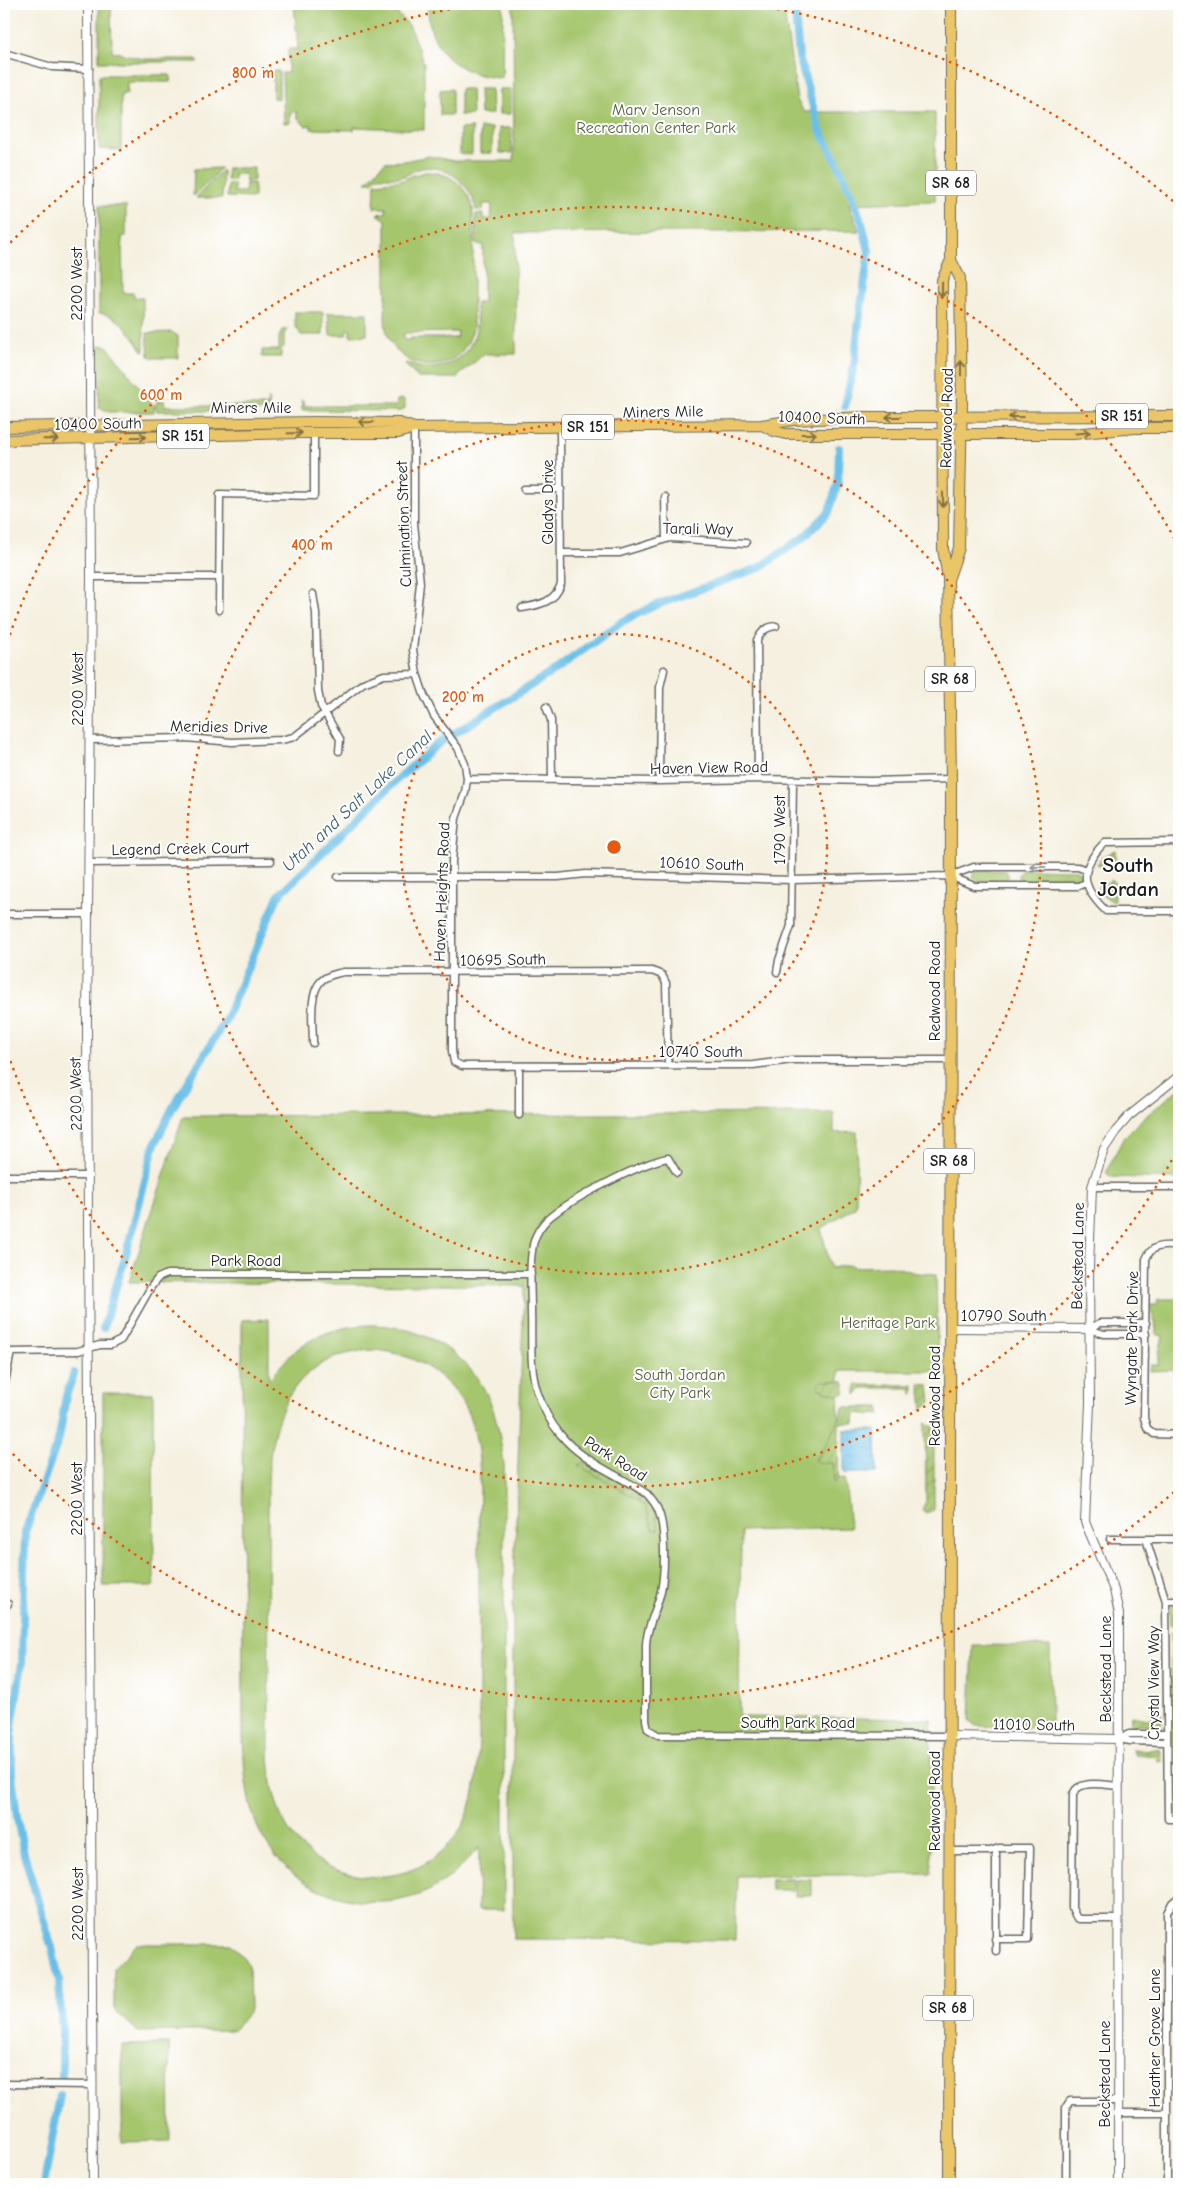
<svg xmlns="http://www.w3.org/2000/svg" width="1183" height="2188" viewBox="0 0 1183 2188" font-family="'Comic Neue',sans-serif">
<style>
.green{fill:#a6c66e;stroke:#617145;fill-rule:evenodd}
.garden{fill:url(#garden-furrows);stroke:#617145}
.water{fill:url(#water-ripples);stroke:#446e82}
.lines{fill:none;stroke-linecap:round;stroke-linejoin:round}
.canal{stroke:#6bbfe7;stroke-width:8}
.minor-casing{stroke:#686660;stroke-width:9}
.tertiary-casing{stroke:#686660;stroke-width:10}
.primary-casing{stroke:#686660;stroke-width:12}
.minor{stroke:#fff;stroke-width:6}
.tertiary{stroke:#fff;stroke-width:8}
.primary{stroke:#eac669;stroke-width:10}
.oneway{stroke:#837142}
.oneway2{stroke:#999}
.ring{fill:none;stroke:#e8590c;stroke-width:2.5;stroke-dasharray:2.5 5}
.labels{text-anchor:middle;stroke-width:4;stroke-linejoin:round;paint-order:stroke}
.shield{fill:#fff;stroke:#606060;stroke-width:1}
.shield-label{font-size:15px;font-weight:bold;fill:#1c1c1c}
.park-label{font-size:16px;fill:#53603d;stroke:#fff}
.street-label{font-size:16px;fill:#1c1c1c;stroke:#fff}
.water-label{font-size:18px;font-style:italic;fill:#3c5d6d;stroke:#fff}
.district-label{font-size:21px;font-weight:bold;fill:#1c1c1c;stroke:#fff}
.centre{fill:#e8590c;stroke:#fff;stroke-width:2.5}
.ring-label{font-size:15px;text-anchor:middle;font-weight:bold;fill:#e8590c;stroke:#fff;stroke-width:4;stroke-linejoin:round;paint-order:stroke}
</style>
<defs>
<pattern id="garden-furrows" width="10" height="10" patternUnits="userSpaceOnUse" patternTransform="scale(1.25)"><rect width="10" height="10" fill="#a6c66e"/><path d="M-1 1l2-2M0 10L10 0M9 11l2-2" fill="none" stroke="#8eaa5f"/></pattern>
<pattern id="water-ripples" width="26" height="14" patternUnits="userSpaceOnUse" patternTransform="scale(1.25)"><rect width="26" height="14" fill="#6bbfe7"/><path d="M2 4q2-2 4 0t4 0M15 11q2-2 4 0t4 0" fill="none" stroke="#579aba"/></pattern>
</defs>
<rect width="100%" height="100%" fill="#fff"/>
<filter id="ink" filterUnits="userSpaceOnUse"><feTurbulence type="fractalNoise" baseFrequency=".02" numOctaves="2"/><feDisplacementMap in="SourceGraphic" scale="10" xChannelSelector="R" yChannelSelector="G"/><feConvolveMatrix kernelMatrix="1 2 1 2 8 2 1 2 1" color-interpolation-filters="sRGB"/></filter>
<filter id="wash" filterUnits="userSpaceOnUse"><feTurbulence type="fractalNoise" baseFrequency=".0096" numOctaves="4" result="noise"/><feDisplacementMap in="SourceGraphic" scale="20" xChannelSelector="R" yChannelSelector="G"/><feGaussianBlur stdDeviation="1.12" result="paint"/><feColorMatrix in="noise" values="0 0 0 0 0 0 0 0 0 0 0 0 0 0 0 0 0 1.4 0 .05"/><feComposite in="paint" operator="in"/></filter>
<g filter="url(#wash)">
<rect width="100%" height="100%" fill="#f5f0df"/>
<path class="green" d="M99,4h12l1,47 31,8h53l2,3h-99z
M294,4h80l24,10 11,11 15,39v66l-70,-3v3l-43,-1v-4l-6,1 -8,-9v-5h-7v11h-6l-2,-50h6v-24h10z
M428,4h72l3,3 -1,71c-43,-1 -76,-29 -74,-74z
M513,4h270l14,96 7,12h131v89l-86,3 10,27 -344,2 1,121h-32l-28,24h-38l-13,-14 2,-1c28,13 62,0 69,-33 1,-9 0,-18 0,-27h7v-58l-8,-1 1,-30h7v5h8l1,-15h-9v6h-7c-4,-25 -28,-46 -54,-42 -7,1 -12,6 -18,8 -8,3 -19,0 -28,1l-4,5h-6l19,-20 19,-1 25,-5 25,5h60z
M273,71h6v28l-6,-1z
M99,75h71l1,2 -1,5h-43v11l-6,2v55l-22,-1z
M452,89v26h-12v-25z
M460,89h11l1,26h-12z
M479,89h12l1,25h-12z
M499,89h12v25h-12z
M472,128v26h-12v-25z
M480,128h12v25h-12z
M499,128h12l1,25h-12z
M221,168l-27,28 -1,-1 1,-26z
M254,168v12l-8,1 -1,-7h-11v6h-7v-12z
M221,171h2l-1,27h-26z
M425,172c24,-1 43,14 48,37v120c-5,17 -14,30 -32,35 -22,6 -45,-7 -53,-28 -5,-13 -2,-29 -2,-42 0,-25 0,-49 0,-74l-9,-6 9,-1v-5h-12l1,-25 28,-3 8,-4zM458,332l-1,6h-46l-1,2h-6v-7z
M246,183h8v15l-27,-1 1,-13h6v8h11z
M99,206h27v30l-4,1 1,56h10l3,5h7l1,54c-13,-17 -23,-37 -45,-39z
M295,312h28v23h-22l-6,-10z
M328,313h39v22l-17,1v-6l-3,-1 -1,6h-16z
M282,330h6l-4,4v13l-3,3v7h-19v-7h17v-13z
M172,332l6,4v22h-24l-5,-2 -2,-23z
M99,345l8,1 47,60v6h-45l-10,-5z
M268,399l2,2 -2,10h-111l-2,-7 6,-4 3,1 1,5h102z
M403,399l2,2v7l-4,3 -99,-1v-10l3,6h92v-6z
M1115,850v20l-3,1 -15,-7 7,-8z
M1025,869l52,1 5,6 -1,3 -6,3h-50l-6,-2 -1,-5 3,-4z
M984,870l22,1 3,6c-7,9 -27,5 -36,0l1,-4z
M1112,880l2,2v20l-11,-6 -6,-8z
M1179,1089v90l-69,-2 -3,-3v-4l17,-33 16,-16z
M834,1113v20l23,-1 -1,74 -35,23 10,39 19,-3 4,2 38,-1 24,7 20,1 2,97h-99l-1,107 7,1 5,49 -109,3 -2,186 192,2v155l-194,2 -2,64 -222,-1v-328l11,-325 -395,-4 54,-166z
M1158,1299h21v71l-29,1 1,-6h8v-12l4,-17 -7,-2c1,-14 -5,-18 -6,-29h7z
M269,1319v61c10,-12 20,-26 34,-35 57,-37 138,-21 176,36 17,24 21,55 25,84v445h-26l1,-63c-15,17 -30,34 -51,44 -63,29 -142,0 -170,-63 -13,-30 -14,-62 -15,-93l-1,-415zM373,1350c43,2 84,30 98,71 13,36 8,80 8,117 0,66 0,132 0,197 -1,31 -2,65 -18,93 -36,62 -128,65 -169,7 -17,-23 -21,-52 -23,-79l-1,-271c2,-70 25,-131 105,-135z
M103,1393h50l1,193h-51z
M1171,1632h8v114h-8z
M973,1645l77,1 1,78 -2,4 -75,-2 -4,-5z
M1171,1778h8v38l-6,-3 -2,-5z
M771,1879h22v11h-22z
M812,1879v16h-17v-15z
M1179,1905v55h-4l1,-53z
M137,1944h94l18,21 1,45 -16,20 -96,2 -24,-23v-41z
M169,2044l1,97 -48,1v-97z"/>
<path class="garden" d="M822,1381h21l2,3 -1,9 -5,2 -20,-6 -1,-4z
M920,1384l9,1 2,17 -11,8 3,-3z
M856,1385h58v9h-2l-1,-6h-49l-6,7z
M844,1407h36v8l-25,-2 -1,10h-15l-1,56 -4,4 -2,-20h-12l-6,-2 15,-22z
M925,1423l9,4v83l-8,3 -4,-3 4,-9z
M585,1462c16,9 52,25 64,39 7,8 8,19 9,29h-5l-7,-23 -9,-8 -59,-34z
M1179,1604l-3,20 -6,1 -1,-16 4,-4z
M1156,1714h6v8l-2,5 -19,-3 -8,3 -3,-3 1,-8 17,3z
M1160,1748l2,12 -5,1 -1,-5 -22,-2 -1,-5 13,2z"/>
<path class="water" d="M844,1430h32l1,43h-33z"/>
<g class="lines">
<path class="canal" d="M794,4l5,53 20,71 20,38 14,32 9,25 7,28 -11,78 -3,31 -10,46
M103,1328l22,-70 29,-112 19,-39 53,-88 52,-123 124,-121 37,-32 118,-74 66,-48 33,-16 103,-37 45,-31 25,-25 9,-29 1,-35
M62,2076v-47l-3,-49 -6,-28 -29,-98 -7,-36 -5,-44v-49l10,-62 3,-131 34,-94 7,-42 8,-23
M44,2184l16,-89"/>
</g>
</g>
<g filter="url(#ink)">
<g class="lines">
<defs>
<path id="minor" d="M4,53l48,14 37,2
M414,428v95l6,60 -7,67 4,24 7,21 10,21 24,32 7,16 2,15 -2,14 -9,25 -4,43v190l2,11 8,4 291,-1 39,-5h157
M524,489h37
M665,497l1,42
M561,553h59l50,-15 76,5
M91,577h128
M313,594l3,19 2,78 3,15 19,33 -1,12
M522,608c18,-3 33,-6 39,-24l-1,-157
M219,610l1,-116 94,2v-63
M546,707l5,13 1,59
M90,740l96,-2 46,4 49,-2 13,-3 69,-54 21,-8 33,-1
M467,779l192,2 99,-2 112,2 81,-2
M758,779l-1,-139c5,-9 9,-13 19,-14
M659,781l1,-94 4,-17
M1179,842l-75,1c-25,26 -24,43 2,68h73
M89,863l182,-2
M1086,870l-8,-3h-104l-24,9 24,10h104l8,-3
M338,877h220l28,-3 206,6 158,-4
M4,914h85
M777,972l2,-12 12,-34 2,-145
M313,1043c0,-17 -5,-48 8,-62 6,-6 15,-7 22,-9l309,-1 10,4 4,8 2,82
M519,1066v49
M677,1173l-9,-15c-25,4 -108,46 -124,65 -6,7 -11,18 -12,28 -3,19 -1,40 -1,60 1,26 -2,55 6,80 5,15 12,30 23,43 21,27 59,41 87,60 4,5 9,10 11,16 8,18 7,62 3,81 -4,19 -14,34 -15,53v76l2,9 10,6 291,1
M4,1176h85
M1092,1187h87
M1179,1246c-14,0 -27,-3 -33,13l-2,159 3,10 7,6 25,1
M1089,1329l11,-6h46
M1089,1329l15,5h42
M4,1387l7,-35 67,-1 22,-6h11l10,-5 30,-53 7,-9 9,-4h364
M1110,1539h69
M1146,1539l20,62 2,218h11
M1166,1601h13
M4,1604h4
M1119,1739l10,-5h37
M1119,1739l11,2 37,1
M949,1851h41l9,-3h31l-2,91h-33
M1118,1919h-39l-3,-2 -4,-9 1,-114c6,-15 32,-9 46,-8
M996,1951v-102
M4,2084l88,1
M1118,2113h49
M1066,2184v-77l4,-6h48
M1167,2184v-271l5,-10 7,-6"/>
<path id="tertiary" d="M88,4l3,573 -4,447 6,1160
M950,1328l139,1
M949,1736l170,3
M1118,2184l1,-570 -5,-24 -29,-68 5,-119 -1,-136 3,-80 12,-38 12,-18 13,-15 50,-40"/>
<path id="primary" d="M762,425l12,6 12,3h287l62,-6h44
M4,427l311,-5 84,1 15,5
M4,440l295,-7h99l16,-5 348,-3 32,-5 71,-3 314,-1
M949,577l10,-29 3,-144 -2,-126 -9,-18
M949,2184l2,-1405 -3,-201 -5,-29 -1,-269 9,-20v-256"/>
</defs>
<use href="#minor" class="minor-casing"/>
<use href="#tertiary" class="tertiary-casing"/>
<use href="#primary" class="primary-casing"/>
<use href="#minor" class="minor"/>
<use href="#tertiary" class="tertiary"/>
<use href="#primary" class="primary"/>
</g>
<defs><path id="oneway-shaft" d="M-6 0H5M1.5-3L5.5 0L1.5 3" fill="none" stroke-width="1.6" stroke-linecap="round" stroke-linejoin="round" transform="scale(1.25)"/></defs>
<g class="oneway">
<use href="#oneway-shaft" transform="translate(942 290) rotate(91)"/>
<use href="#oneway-shaft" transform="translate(961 368) rotate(-90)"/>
<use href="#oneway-shaft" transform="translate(893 417) rotate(180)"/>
<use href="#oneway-shaft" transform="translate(1016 417) rotate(-180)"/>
<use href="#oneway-shaft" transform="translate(366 422) rotate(-179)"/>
<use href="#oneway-shaft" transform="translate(295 433) rotate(-1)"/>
<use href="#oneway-shaft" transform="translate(1083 433) rotate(-4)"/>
<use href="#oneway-shaft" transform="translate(809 434)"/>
<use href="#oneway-shaft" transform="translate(139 437) rotate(-2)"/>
<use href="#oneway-shaft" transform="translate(51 439) rotate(-1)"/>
<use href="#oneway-shaft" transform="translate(943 500) rotate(90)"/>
</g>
<use class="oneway2" href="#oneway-shaft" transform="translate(1038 867) rotate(180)"/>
</g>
<g class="ring">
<circle cx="614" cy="847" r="213"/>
<circle cx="614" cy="847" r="427"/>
<path d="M1179 1147A640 640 0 0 1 5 1045M5 649A640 640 0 0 1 1179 547"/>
<path d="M1174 1492A854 854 0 0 1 5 1446M5 248A854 854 0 0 1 473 5M755 5A854 854 0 0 1 1174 202"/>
</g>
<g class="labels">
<g class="shield">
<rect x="926" y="170.5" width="50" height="25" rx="4"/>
<rect x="1096" y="403.5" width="52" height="25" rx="4"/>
<rect x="562" y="414.5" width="52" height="25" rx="4"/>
<rect x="157" y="423.5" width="52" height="25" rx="4"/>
<rect x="925" y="666.5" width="50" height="25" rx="4"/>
<rect x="924" y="1148.5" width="50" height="25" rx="4"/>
<rect x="923" y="1995.5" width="50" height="25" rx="4"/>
</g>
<g class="shield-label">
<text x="951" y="188">SR 68</text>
<text x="1122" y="421">SR 151</text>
<text x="588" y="432">SR 151</text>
<text x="183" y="441">SR 151</text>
<text x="950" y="684">SR 68</text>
<text x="949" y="1166">SR 68</text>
<text x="948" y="2013">SR 68</text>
</g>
<g class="park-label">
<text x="656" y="115">Marv Jenson<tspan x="656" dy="18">Recreation Center Park</tspan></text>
<text x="888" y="1328">Heritage Park</text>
<text x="680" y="1380">South Jordan<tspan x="680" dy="18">City Park</tspan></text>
</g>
<g class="street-label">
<text transform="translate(76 284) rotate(-90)" y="6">2200 West</text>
<text x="251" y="413">Miners Mile</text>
<text transform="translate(663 411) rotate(-1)" y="6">Miners Mile</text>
<text transform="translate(822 417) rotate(2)" y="6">10400 South</text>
<text transform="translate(946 418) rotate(-89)" y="6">Redwood Road</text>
<text transform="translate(98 423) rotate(-1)" y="6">10400 South</text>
<text transform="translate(547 502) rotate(-90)" y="6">Gladys Drive</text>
<text transform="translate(403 524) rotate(-92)" y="6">Culmination Street</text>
<text transform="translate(698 528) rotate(1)" y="6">Tarali Way</text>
<text transform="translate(77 689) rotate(-90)" y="6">2200 West</text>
<text transform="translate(219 726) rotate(1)" y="6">Meridies Drive</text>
<text transform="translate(709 767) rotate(-1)" y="6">Haven View Road</text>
<text transform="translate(779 830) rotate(-90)" y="6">1790 West</text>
<text transform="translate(180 848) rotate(-1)" y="6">Legend Creek Court</text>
<text transform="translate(702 863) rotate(2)" y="6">10610 South</text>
<text transform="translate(441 892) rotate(-88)" y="6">Haven Heights Road</text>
<text transform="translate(503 959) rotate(-1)" y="6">10695 South</text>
<text transform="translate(934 991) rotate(-90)" y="6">Redwood Road</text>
<text x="701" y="1057">10740 South</text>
<text transform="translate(75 1094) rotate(-91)" y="6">2200 West</text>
<text transform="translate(1077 1256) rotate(-89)" y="6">Beckstead Lane</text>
<text x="246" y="1266">Park Road</text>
<text x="1004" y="1321">10790 South</text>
<text transform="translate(1131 1338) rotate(-89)" y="6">Wyngate Park Drive</text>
<text transform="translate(934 1396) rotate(-90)" y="6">Redwood Road</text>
<text transform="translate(616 1458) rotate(32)" y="6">Park Road</text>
<text transform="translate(76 1499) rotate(-90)" y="6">2200 West</text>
<text transform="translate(1105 1669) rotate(-90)" y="6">Beckstead Lane</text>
<text transform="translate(1153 1683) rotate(-90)" y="6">Crystal View Way</text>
<text x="798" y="1728">South Park Road</text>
<text transform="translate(1034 1724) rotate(1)" y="6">11010 South</text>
<text transform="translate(934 1801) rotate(-90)" y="6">Redwood Road</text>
<text transform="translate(77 1904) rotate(-90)" y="6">2200 West</text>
<text transform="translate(1154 2038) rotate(-90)" y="6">Heather Grove Lane</text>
<text transform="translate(1104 2074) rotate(-90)" y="6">Beckstead Lane</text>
</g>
<g class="water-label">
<text transform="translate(357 801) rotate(-43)" y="6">Utah and Salt Lake Canal</text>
</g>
<g class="district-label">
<text x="1128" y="872">South<tspan x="1128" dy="24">Jordan</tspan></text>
</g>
</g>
<circle cx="614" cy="847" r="8" class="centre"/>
<g class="ring-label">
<text x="253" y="78">800 m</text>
<text x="161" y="400">600 m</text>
<text x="312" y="550">400 m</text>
<text x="463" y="702">200 m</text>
</g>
<rect width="1183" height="2188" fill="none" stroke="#fff" stroke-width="20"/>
</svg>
